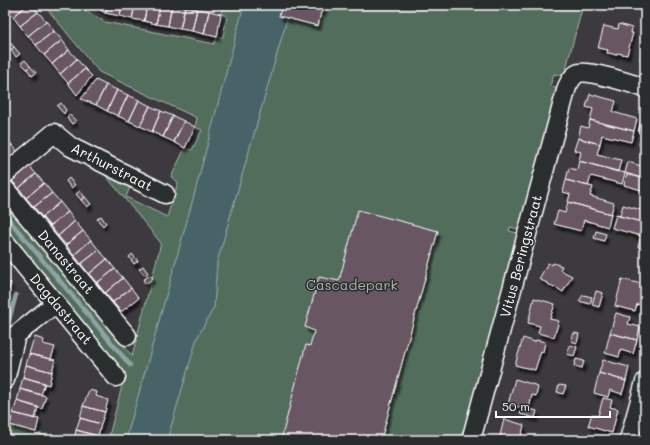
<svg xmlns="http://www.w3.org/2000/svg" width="650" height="445" viewBox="0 0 650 445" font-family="Mali,sans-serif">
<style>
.green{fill:#526d5d;stroke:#a8b6ae}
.water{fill:#466468;stroke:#90a2a4}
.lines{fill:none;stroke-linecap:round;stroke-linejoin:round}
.stream{stroke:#90a2a4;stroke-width:4.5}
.building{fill:#675762;stroke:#fff;filter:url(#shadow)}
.street-casing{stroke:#fff;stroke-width:21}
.street{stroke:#2a2d2e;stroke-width:18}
.labels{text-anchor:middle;stroke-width:3;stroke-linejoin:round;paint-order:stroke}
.street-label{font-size:14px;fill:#fff;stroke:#2a2d2e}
.park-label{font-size:14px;fill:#a8b6ae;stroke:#2a2d2e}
</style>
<defs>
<filter id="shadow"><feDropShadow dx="2.5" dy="4.5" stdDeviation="1" flood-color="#0009"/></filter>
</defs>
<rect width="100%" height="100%" fill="#3c3a3e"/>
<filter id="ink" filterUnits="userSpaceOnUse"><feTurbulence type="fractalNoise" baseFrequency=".025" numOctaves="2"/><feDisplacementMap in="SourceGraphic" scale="8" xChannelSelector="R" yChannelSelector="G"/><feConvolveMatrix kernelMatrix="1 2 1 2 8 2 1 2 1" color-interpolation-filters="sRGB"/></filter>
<g filter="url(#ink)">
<path class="green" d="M44,5h33l28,17 109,22 3,-7h6l4,-21 -6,-2 2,-9h21l-49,187 -69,248h-18l16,-62 -119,-145v-34l127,157 29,-113 -55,-67 24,11 -4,10 41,20 11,-35 -7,-5 14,-29 7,2 10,-20 -7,-3 2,-9 -98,-46z
M291,5h292l-19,71 -10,-2 -4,12 11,3 -39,141 -12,-3 -1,4 12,3 -55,206h-299l30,-102 17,-31 3,-45z
M10,426l47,12 -1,2h-50z"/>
<path class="water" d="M244,5h47l-74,257 -3,45 -17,31 -30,102h-41l69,-248z"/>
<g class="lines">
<path class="stream" d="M5,215l125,150
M5,335l11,-40"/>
</g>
<path class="building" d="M7,5h20l-14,12 -8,-9z
M27,5h6l5,7 -18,14 -7,-9z
M93,5h15l-3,8z
M108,5h14l-2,11 -15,-3z
M122,5h13l-3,14 -12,-3z
M135,5h12l-3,16 -12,-2z
M147,5h13l-4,19 -12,-3z
M160,5h12l-4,21 -12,-2z
M172,5l13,2 -5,22 -12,-3z
M282,5h43l-2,7h-2l-3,14 -39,-10z
M185,7l12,2 -5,22 -12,-2z
M197,9l12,2 -5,23 -12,-3z
M209,11l12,3 -4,23 -13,-3z
M38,12l8,9 -18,15 -8,-10z
M46,21l8,10 -18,14 -8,-9z
M619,24l13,4 -1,5h2l-6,22 -10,-2 -1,2 -7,-2h-2l1,-3 -10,-2 6,-22 14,3z
M54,31l8,9 -18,15 -8,-10z
M62,40l7,10 -17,14 -8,-9z
M9,41l5,6 -3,3 -6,-6z
M645,43v19l-5,-2z
M14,47l6,7 -4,3 -5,-7z
M69,50l8,9 -17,15 -8,-10z
M77,59l8,10 -17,14 -8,-9z
M25,60l5,6 -3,3 -6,-6z
M30,66l6,7 -4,3 -5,-7z
M85,69l7,7 -15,19 -9,-12z
M96,80l10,5 -10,20 -15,-6z
M106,85l11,5 -10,21 -11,-6z
M117,90l11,5 -10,21 -11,-5z
M590,94l26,7 -3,11 24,7 -3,12 -44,-11 3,-11 -7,-2z
M128,95l11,5 -10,21 -11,-5z
M139,100l11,6 -10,20 -11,-5z
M61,103l5,7 -2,4 -7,-8z
M150,106l11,5 -9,21 -12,-6z
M161,111l12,5 -10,21 -11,-5z
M69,114l7,7 -4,3 -5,-6z
M173,116l11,5 -10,21 -11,-5z
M590,120l44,11 -3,11 -29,-7 -2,9 -22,-6 3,-12 7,2z
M641,120l4,1v13l-7,-2z
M184,121l11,6 -10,21 -11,-6z
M638,132l7,2v12l-6,-1 3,-11z
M5,136l7,9 -7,6z
M578,138l22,6 -3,10 24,6 -3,12 -39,-11 2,-9 -7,-2z
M12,145l9,10 -16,13v-17z
M579,161l46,12 -3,11 -31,-8 -3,10 -22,-6 3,-12 8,2z
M628,162l17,5v12l-20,-6z
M28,164l8,10 -17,14 -9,-9z
M36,174l8,9 -18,15 -7,-10z
M627,174l18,5v12l-21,-6z
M69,178l6,7 -4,3 -5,-7z
M566,180l27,7 -3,9 24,7 -3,11 -43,-12 2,-8 -7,-2z
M44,183l8,10 -18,14 -8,-9z
M80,191l5,6 -4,3 -5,-6z
M52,193l8,9 -18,15 -8,-10z
M85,197l6,7 -4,3 -6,-7z
M60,202l8,10 -18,14 -8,-9z
M568,202l43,12 -3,13 -24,-7 -3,11 -27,-7 4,-13 7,2z
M623,205l22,6v12l-29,-8 4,1z
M358,210l80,21 -57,209h-100l24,-92 1,-3 4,1 4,-15 -9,-4 14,-50 20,4z
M68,212l7,9 -17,15 -8,-10z
M616,215l29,8v26l-7,-2 3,-11 -29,-8z
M101,216l5,7 -3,3 -6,-7z
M75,221l8,10 -17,14 -8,-9z
M83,231l8,9 -17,15 -8,-10z
M596,231l10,3 -2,7 -10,-3z
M91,240l8,10 -18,14 -7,-9z
M99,250l8,9 -18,15 -8,-10z
M132,254l6,7 -4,3 -5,-7z
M107,259l8,10 -18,14 -8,-9z
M548,263l4,2 1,-2 9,3 -2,4 12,6 -9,16 -8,-5 -1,1 -5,-3v-1l-10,-5z
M143,266l5,7 -3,3 -6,-7z
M115,269l8,9 -18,15 -8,-10z
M150,275l3,3 -7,6 -3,-4z
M123,278l8,10 -18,14 -8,-9z
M622,279l23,6v11l-3,9 -5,-1 -2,7 -20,-5z
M5,281l6,2 -4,12h-2z
M131,288l8,10 -18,14 -8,-10z
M596,291l7,2 -4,14 -7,-2z
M583,295l9,2 -2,7 -11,-3z
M534,298l21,6 -5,15 9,2 -5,16 -16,-4 2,-7 -12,-3z
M616,313l14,4 -2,7 12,3 -3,13 -27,-7z
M574,333l5,1 -2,9 -6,-2z
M610,333l27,7 -4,14 -12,-4 -2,7 -14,-4z
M35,337l9,3 -1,4 12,3 -4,12 -22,-5 4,-13h1z
M523,338l12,4 1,-2 9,2 -2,10 -2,-1 -6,19 -20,-5z
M570,345l7,2 -3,9 -7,-2z
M29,354l26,6 -3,12 -26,-7z
M576,359l8,2 -2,7 -8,-2z
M603,360l26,7 -3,14 -27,-8z
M26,365l26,7 -3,13 -26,-8z
M599,373l27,8 -4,13 -12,-4 -2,7 -14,-4z
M23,377l22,6 -4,12 -21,-6z
M515,379l20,6v1l3,1 -2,9 -4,-1 -3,14 8,2 -2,7 -15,-4 2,-6 -14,-4z
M559,385l7,1 -3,8 -6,-2z
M20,389l26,7 -4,13 -25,-8z
M89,390l8,2 -1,4 12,4 -3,12 -22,-6z
M603,398l9,2 -2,7 8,2 -6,24 -24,-7 4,-12 6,2z
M17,401l21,6 -3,12 -22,-6z
M83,406l22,6 -4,12 -21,-6z
M13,413l26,6 -3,13 -26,-7z
M80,418l21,6 -3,12 -22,-6z
M504,419l20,6 -3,13 6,2h-28z
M76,430l22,6 -1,4h-23z
M583,434l14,3 -1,3h-15z"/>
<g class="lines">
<defs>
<path id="street" d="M5,174l49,-41 17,14 94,47
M5,189l122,147
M5,242l111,135
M5,380l11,-45 40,-32
M471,440l96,-353c3,-6 6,-12 12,-14 10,-3 54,11 66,15
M629,440l16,-58"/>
</defs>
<use href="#street" class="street-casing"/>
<use href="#street" class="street"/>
</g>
</g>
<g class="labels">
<g class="street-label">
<text transform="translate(112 167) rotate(27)" y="5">Arthurstraat</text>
<text transform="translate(521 256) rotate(-75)" y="5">Vitus Beringstraat</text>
<text transform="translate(66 262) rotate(50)" y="5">Danastraat</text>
<text transform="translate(61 309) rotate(50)" y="5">Dagdastraat</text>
</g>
<g class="park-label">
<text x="352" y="290">Cascadepark</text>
</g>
</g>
<rect width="650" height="445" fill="none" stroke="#2a2d2e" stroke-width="20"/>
<rect x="10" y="10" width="630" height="425" fill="none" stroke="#fff" stroke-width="1.5" filter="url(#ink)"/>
<path d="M496 411v6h114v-6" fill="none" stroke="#ffffff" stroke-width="2"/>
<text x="502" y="411" font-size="12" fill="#ffffff" stroke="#2a2d2e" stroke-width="3" paint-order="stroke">50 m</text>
</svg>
